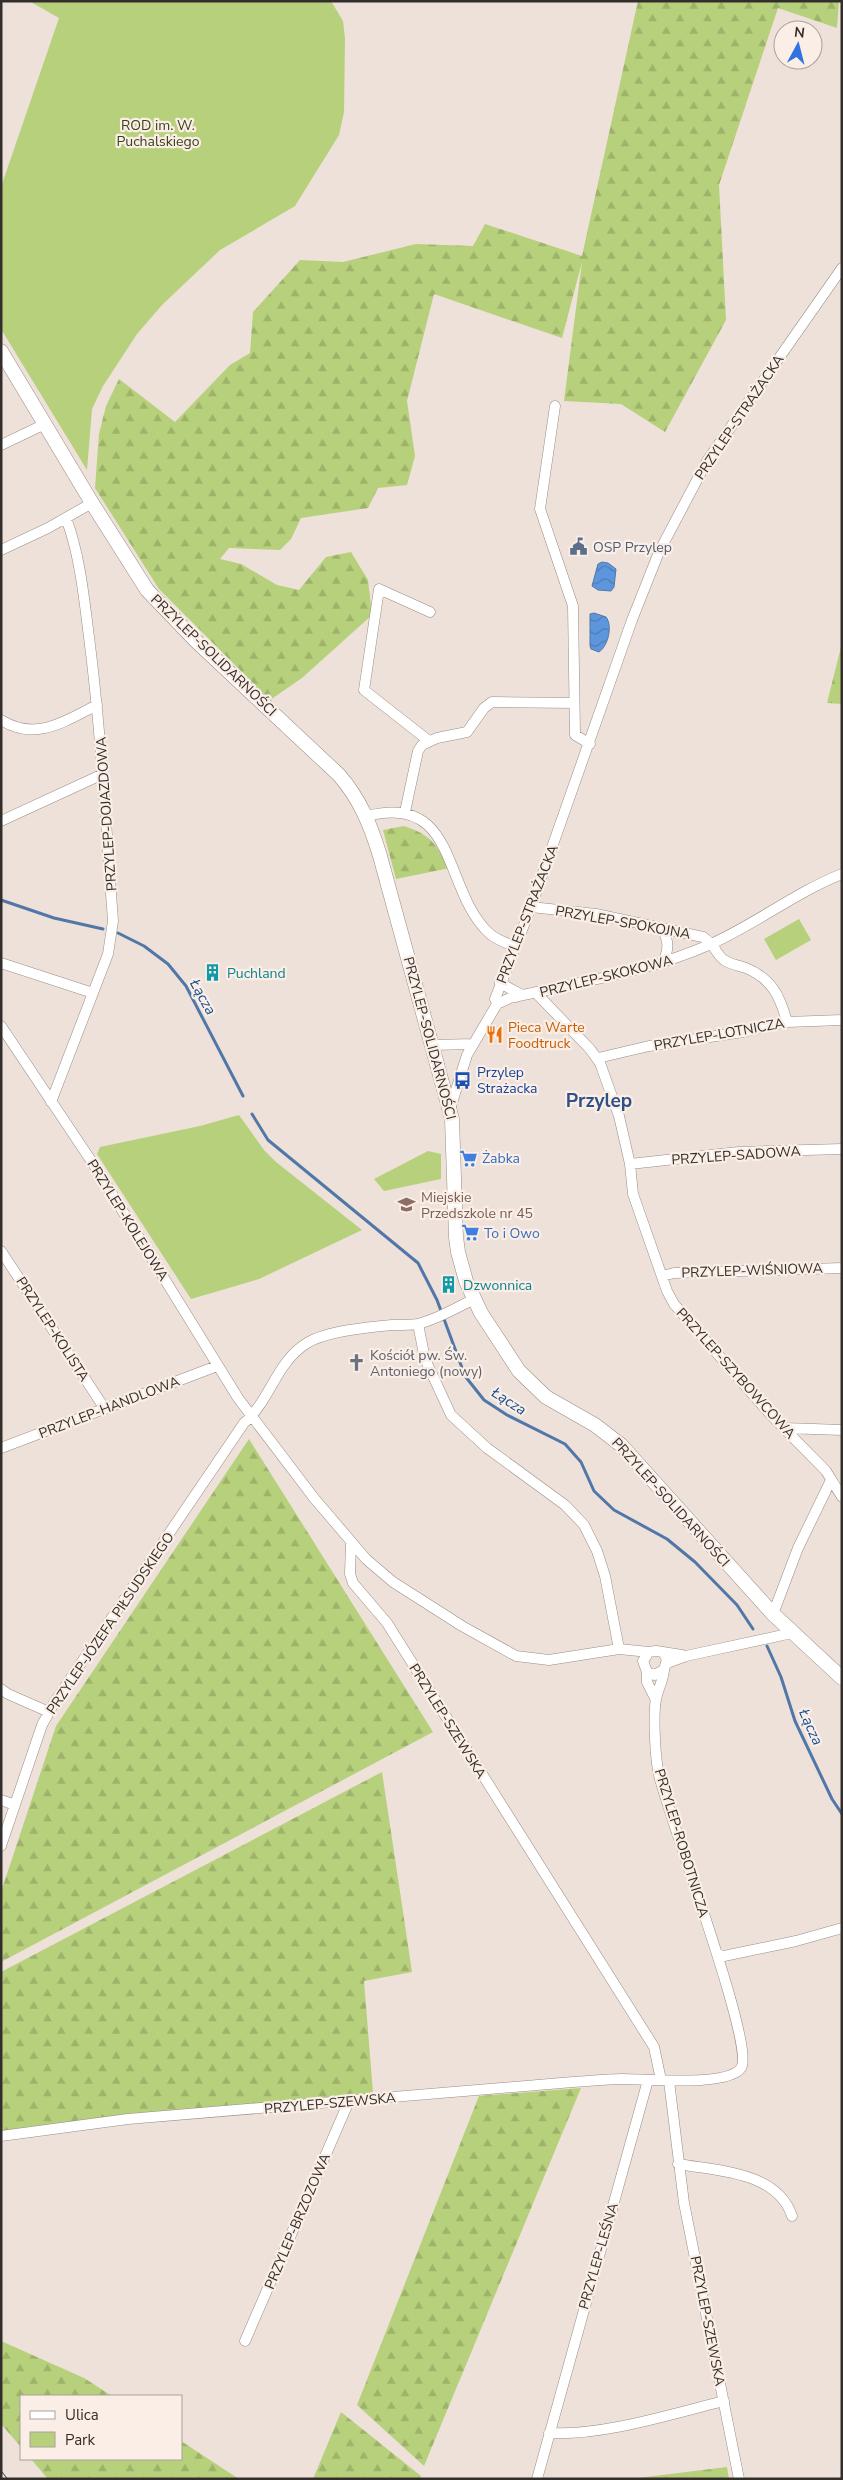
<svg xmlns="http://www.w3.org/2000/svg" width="843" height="2480" viewBox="0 0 843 2480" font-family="'Nunito Sans',sans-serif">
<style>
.forest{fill:url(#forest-firs)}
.green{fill:#b7d07b}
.water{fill:url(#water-waves);stroke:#5177a8}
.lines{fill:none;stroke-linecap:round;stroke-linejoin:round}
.stream{stroke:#5177a8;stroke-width:3}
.minor-casing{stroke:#988d86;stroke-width:11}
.secondary-casing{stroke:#988d86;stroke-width:15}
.minor{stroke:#fff;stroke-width:10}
.secondary{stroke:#fff;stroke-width:14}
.rail-casing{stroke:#4c4642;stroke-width:5}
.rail{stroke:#faeee6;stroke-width:3;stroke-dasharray:9;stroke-linecap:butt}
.labels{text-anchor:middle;stroke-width:4.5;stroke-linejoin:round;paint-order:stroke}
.park-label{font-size:14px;fill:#38431c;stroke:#faeee6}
.street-label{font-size:14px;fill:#332e2b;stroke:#faeee6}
.service-label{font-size:14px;fill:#4e5e75;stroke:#faeee6;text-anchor:start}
.culture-label{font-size:14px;fill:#0d838f;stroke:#faeee6;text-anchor:start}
.food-label{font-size:14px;fill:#c56008;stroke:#faeee6;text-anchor:start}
.transit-label{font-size:14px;fill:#164399;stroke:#faeee6;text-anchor:start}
.shop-label{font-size:14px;fill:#366cbe;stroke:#faeee6;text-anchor:start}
.education-label{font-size:14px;fill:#785e54;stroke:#faeee6;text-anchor:start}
.worship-label{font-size:14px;fill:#5b616d;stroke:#faeee6;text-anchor:start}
.water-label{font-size:15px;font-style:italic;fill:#154e8f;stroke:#faeee6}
.district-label{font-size:19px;font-weight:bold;fill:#2f5188;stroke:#faeee6}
</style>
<defs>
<pattern id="forest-firs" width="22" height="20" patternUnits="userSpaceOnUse" patternTransform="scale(1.25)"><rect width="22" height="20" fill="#b7d07b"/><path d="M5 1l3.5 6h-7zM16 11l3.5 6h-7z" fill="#9eb36a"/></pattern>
<pattern id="water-waves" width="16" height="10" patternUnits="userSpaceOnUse" patternTransform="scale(1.25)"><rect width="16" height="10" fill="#5e96de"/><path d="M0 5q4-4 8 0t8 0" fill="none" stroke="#4e7bb4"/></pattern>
</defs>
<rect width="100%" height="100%" fill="#ede1d9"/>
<path class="forest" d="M638,1h201l-2,27 -59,-20 -59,177 7,135 -61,112 -44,-28 -57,-3 18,-139 -20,76 -128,-44 -27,107 8,55 -8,29 -29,3 -10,20 -67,10 -10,21 -11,11 -51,-2 -9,11 21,5 36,21 22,5 27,-33 25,-5 17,28 4,35 -70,63 -32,22 -111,-111 -64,-101 4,-54 7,-28 13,-27 56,43 55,-57 20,-12 3,-41 47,-52 43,2 73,-18 57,2 12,-22 97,32z
M842,643v61l-15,-1z
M404,826c28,9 31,18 46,42l-54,11 -13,-49z
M249,1439l184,293 -432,230v-70l55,-166z
M382,1772l30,200 -48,9 9,112 -371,38 -1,-159z
M581,2088l-157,378 -67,-61 122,-309z
M1,2341l83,37 28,18h-91v51l-20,-23z
M341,2412l80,64 -2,3h-106z
M181,2441l58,38h-191l-17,-20h150z
M727,2467l2,12h-94l11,-2z"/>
<path class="green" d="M29,1h302l12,20 2,17 -1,74 -5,23 -44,71 -75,44 -58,55 -25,29 -34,52 -11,23 -5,61 -86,-141v-142l58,-169z
M799,919l12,21 -35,20 -12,-21z
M239,1115l25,35 12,12 86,68 -103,49 -68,20 -94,-145 3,-7 100,-21z
M428,1151l13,3v25l-57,12 -10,-12z"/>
<path class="water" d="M602,562l6,1 8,6 -2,18 -3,4 -13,-1 -6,-4 6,-22z
M594,613l12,4c7,9 2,29 -7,35l-8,-3 -1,-3v-32z"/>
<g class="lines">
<path class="stream" d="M1,900l53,18 49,11
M118,933l26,13 24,18 18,22 57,110
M252,1114l16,26 150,123 19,37 28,76 19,24 23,15 58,29 16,18 13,29 20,19 53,29 28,23 42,43 16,24
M767,1646l14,31 14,44 37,78 10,15"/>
<defs>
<path id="minor" d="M555,406l-15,103 33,97 2,129 15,9
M1,445l44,-21
M1,550l47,-22 44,-25
M1,720c35,22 64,1 96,-15
M429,741l-65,-51 15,-101 51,23
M405,812l13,-61 4,-6 15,-7 30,-6 17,-24 8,-6 82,1
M367,816c92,-24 75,75 123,118 7,6 16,9 24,12
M1,821l102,-47
M531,907l65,7 107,23c12,8 13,17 21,23 6,4 16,6 22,8 26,11 34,28 41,54
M662,928c7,14 7,20 1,35
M1,963l92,30
M500,983l22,12
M536,993l54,56 10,14 19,53 11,48 3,30 34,97 7,13 96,110 56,57 16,26
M497,1004l13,-6c68,-16 136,-25 201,-54 45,-20 85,-52 131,-70
M1,1026l95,142 142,230 76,100 52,61 27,23 69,44 54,30 33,4 70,-11 30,3
M433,1045l39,-1
M598,1058l51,-12 94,-14 44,-10 55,-2
M51,1102l57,-148 5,-33c-7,-95 -12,-190 -24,-284 -5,-39 -9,-82 -23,-119
M450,1109l17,-54 30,-51 -2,-5 36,-92 101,-287 27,-68 48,-91 135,-193
M630,1164l109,-12 103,-3
M1,1251l104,158
M662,1276l12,-3 168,-5
M418,1324l7,35 26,56 36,33 78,57 19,20 13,26 8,25 14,73
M784,1428l58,2
M1,1448l216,-82
M351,1542l-1,32 3,9 34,40 267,424 7,33
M773,1614l25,-66 33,-68
M663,1653l4,6 -3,11 -10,5 -7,-3 -4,-11 6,-9 7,-1 26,4
M667,1663l19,-7 106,-23
M647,1672v10l9,18
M1,1689l7,5 41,18
M1,1800l14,5
M1,1846l41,-121 12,-22 190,-280c26,-22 32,-61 63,-80 19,-12 62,-16 85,-18 8,0 18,0 26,-1 20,-5 38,-16 56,-25
M717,1954l7,2 72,-15 46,-13
M669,2081l15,122 55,276
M1,2136l127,-17 445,-37c17,-1 33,-3 49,-3 23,0 106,8 119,-11 15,-21 -73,-252 -82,-293 -4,-17 -6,-60 -3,-76 2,-10 7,-18 8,-29
M678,2164c39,7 99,7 114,52
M245,2341l104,-240
M549,2433c54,3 122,-19 175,-32
M537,2479l111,-399"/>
<path id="secondary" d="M1,351l91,152 55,87 49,51 143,134c21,24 32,51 41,81l72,263 4,118 2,15 8,29 15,32 38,58 27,26 49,28 26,20 152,169 69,64"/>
</defs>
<use href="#minor" class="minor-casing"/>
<use href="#secondary" class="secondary-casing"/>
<use href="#minor" class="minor"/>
<use href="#secondary" class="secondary"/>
<defs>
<path id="rail" d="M1,2474l4,5"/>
</defs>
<use href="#rail" class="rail-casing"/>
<use href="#rail" class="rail"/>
</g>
<defs>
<symbol id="civic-bare" viewBox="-9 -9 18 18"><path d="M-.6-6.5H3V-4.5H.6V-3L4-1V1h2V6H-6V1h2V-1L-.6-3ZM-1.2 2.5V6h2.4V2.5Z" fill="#5c6f8a" stroke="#faeee6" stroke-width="2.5" paint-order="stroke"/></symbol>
<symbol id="building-bare" viewBox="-9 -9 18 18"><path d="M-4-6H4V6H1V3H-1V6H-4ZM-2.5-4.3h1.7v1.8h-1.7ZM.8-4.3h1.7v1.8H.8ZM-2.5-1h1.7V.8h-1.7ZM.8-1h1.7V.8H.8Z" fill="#0f9aa8" stroke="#faeee6" stroke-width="2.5" paint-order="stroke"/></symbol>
<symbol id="restaurant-bare" viewBox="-9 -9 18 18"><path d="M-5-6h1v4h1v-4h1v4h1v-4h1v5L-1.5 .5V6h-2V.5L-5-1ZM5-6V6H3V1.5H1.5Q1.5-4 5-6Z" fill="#e8710a" stroke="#faeee6" stroke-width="2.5" paint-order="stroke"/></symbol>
<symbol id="bus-bare" viewBox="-9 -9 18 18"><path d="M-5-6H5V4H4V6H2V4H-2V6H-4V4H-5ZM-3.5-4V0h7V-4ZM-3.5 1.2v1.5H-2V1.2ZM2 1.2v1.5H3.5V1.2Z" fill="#1a4fb4" stroke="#faeee6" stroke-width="2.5" paint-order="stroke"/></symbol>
<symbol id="supermarket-bare" viewBox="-9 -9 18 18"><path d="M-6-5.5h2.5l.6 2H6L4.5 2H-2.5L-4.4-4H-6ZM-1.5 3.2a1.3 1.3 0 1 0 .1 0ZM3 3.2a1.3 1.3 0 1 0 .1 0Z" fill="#3f7fe0" stroke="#faeee6" stroke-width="2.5" paint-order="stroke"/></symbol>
<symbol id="school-bare" viewBox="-9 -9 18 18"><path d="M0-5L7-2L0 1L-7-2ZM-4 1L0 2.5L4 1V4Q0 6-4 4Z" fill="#8d6e63" stroke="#faeee6" stroke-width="2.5" paint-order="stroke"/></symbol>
<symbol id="church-bare" viewBox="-9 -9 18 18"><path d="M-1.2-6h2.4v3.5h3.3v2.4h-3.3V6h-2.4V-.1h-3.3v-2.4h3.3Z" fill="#6b7280" stroke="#faeee6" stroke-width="2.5" paint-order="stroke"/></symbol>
</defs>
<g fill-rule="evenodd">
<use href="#civic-bare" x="566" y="534" width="25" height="25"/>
<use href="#building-bare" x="200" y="960" width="25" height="25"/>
<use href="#restaurant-bare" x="482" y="1022" width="25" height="25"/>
<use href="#bus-bare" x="450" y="1068" width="25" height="25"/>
<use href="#supermarket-bare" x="456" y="1146" width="25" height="25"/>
<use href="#school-bare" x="394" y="1192" width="25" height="25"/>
<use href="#supermarket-bare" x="458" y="1220" width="25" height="25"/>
<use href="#building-bare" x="436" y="1272" width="25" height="25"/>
<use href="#church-bare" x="344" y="1350" width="25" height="25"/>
</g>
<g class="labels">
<g class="park-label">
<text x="158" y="130">ROD im. W.<tspan x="158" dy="16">Puchalskiego</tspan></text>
</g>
<g class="street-label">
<text transform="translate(739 417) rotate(-56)" y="5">PRZYLEP-STRAŻACKA</text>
<text transform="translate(214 655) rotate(44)" y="5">PRZYLEP-SOLIDARNOŚCI</text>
<text transform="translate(106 814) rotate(-94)" y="5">PRZYLEP-DOJAZDOWA</text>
<text transform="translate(527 914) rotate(-69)" y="5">PRZYLEP-STRAŻACKA</text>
<text transform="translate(623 922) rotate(10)" y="5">PRZYLEP-SPOKOJNA</text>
<text transform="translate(606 976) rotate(-14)" y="5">PRZYLEP-SKOKOWA</text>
<text transform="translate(719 1034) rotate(-10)" y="5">PRZYLEP-LOTNICZA</text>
<text transform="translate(430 1038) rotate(75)" y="5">PRZYLEP-SOLIDARNOŚCI</text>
<text transform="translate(736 1155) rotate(-4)" y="5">PRZYLEP-SADOWA</text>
<text transform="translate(128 1220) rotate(58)" y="5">PRZYLEP-KOLEJOWA</text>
<text transform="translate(752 1270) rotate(-2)" y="5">PRZYLEP-WIŚNIOWA</text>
<text transform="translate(53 1329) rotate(57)" y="5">PRZYLEP-KOLISTA</text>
<text transform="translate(736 1373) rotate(48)" y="5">PRZYLEP-SZYBOWCOWA</text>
<text transform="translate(109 1407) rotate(-21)" y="5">PRZYLEP-HANDLOWA</text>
<text transform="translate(671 1502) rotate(48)" y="5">PRZYLEP-SOLIDARNOŚCI</text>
<text transform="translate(110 1623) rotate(-56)" y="5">PRZYLEP-JÓZEFA PIŁSUDSKIEGO</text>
<text transform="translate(448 1721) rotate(58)" y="5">PRZYLEP-SZEWSKA</text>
<text transform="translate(682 1843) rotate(73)" y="5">PRZYLEP-ROBOTNICZA</text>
<text transform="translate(330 2103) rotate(-5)" y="5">PRZYLEP-SZEWSKA</text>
<text transform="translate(297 2221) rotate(-67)" y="5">PRZYLEP-BRZOZOWA</text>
<text transform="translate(598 2256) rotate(-74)" y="5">PRZYLEP-LEŚNA</text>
<text transform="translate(708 2321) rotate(79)" y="5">PRZYLEP-SZEWSKA</text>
</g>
<g class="service-label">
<text x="593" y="552">OSP Przylep</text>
</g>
<g class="culture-label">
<text x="227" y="978">Puchland</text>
<text x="463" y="1290">Dzwonnica</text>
</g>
<g class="food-label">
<text x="508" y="1032">Pieca Warte<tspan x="508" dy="16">Foodtruck</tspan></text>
</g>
<g class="transit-label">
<text x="477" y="1077">Przylep<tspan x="477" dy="16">Strażacka</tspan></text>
</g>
<g class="shop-label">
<text x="482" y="1163">Żabka</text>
<text x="484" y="1238">To i Owo</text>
</g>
<g class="education-label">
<text x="421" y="1202">Miejskie<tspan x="421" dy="16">Przedszkole nr 45</tspan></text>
</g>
<g class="worship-label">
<text x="370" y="1360">Kościół pw. Św.<tspan x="370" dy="16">Antoniego (nowy)</tspan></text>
</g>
<g class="water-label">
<text transform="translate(203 997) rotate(61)" y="5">Łącza</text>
<text transform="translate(509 1401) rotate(33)" y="5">Łącza</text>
<text transform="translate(811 1727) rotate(66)" y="5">Łącza</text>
</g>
<g class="district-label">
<text x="599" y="1107">Przylep</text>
</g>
</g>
<rect width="843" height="2480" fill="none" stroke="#332e2b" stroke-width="5"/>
<rect x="20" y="2395" width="162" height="65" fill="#faeee6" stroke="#aaa19b"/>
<rect x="30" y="2411" width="25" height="8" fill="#ffffff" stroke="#aaa19b"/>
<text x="65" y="2420" font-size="15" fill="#332e2b">Ulica</text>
<rect x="30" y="2432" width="25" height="15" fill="#b7d07b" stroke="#aaa19b"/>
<text x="65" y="2445" font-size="15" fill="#332e2b">Park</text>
<g transform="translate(798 45) rotate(7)"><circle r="24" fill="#faeee6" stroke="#aaa19b"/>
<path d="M0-4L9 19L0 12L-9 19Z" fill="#3173e1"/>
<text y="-8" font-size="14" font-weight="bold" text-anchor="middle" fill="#332e2b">N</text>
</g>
</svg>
